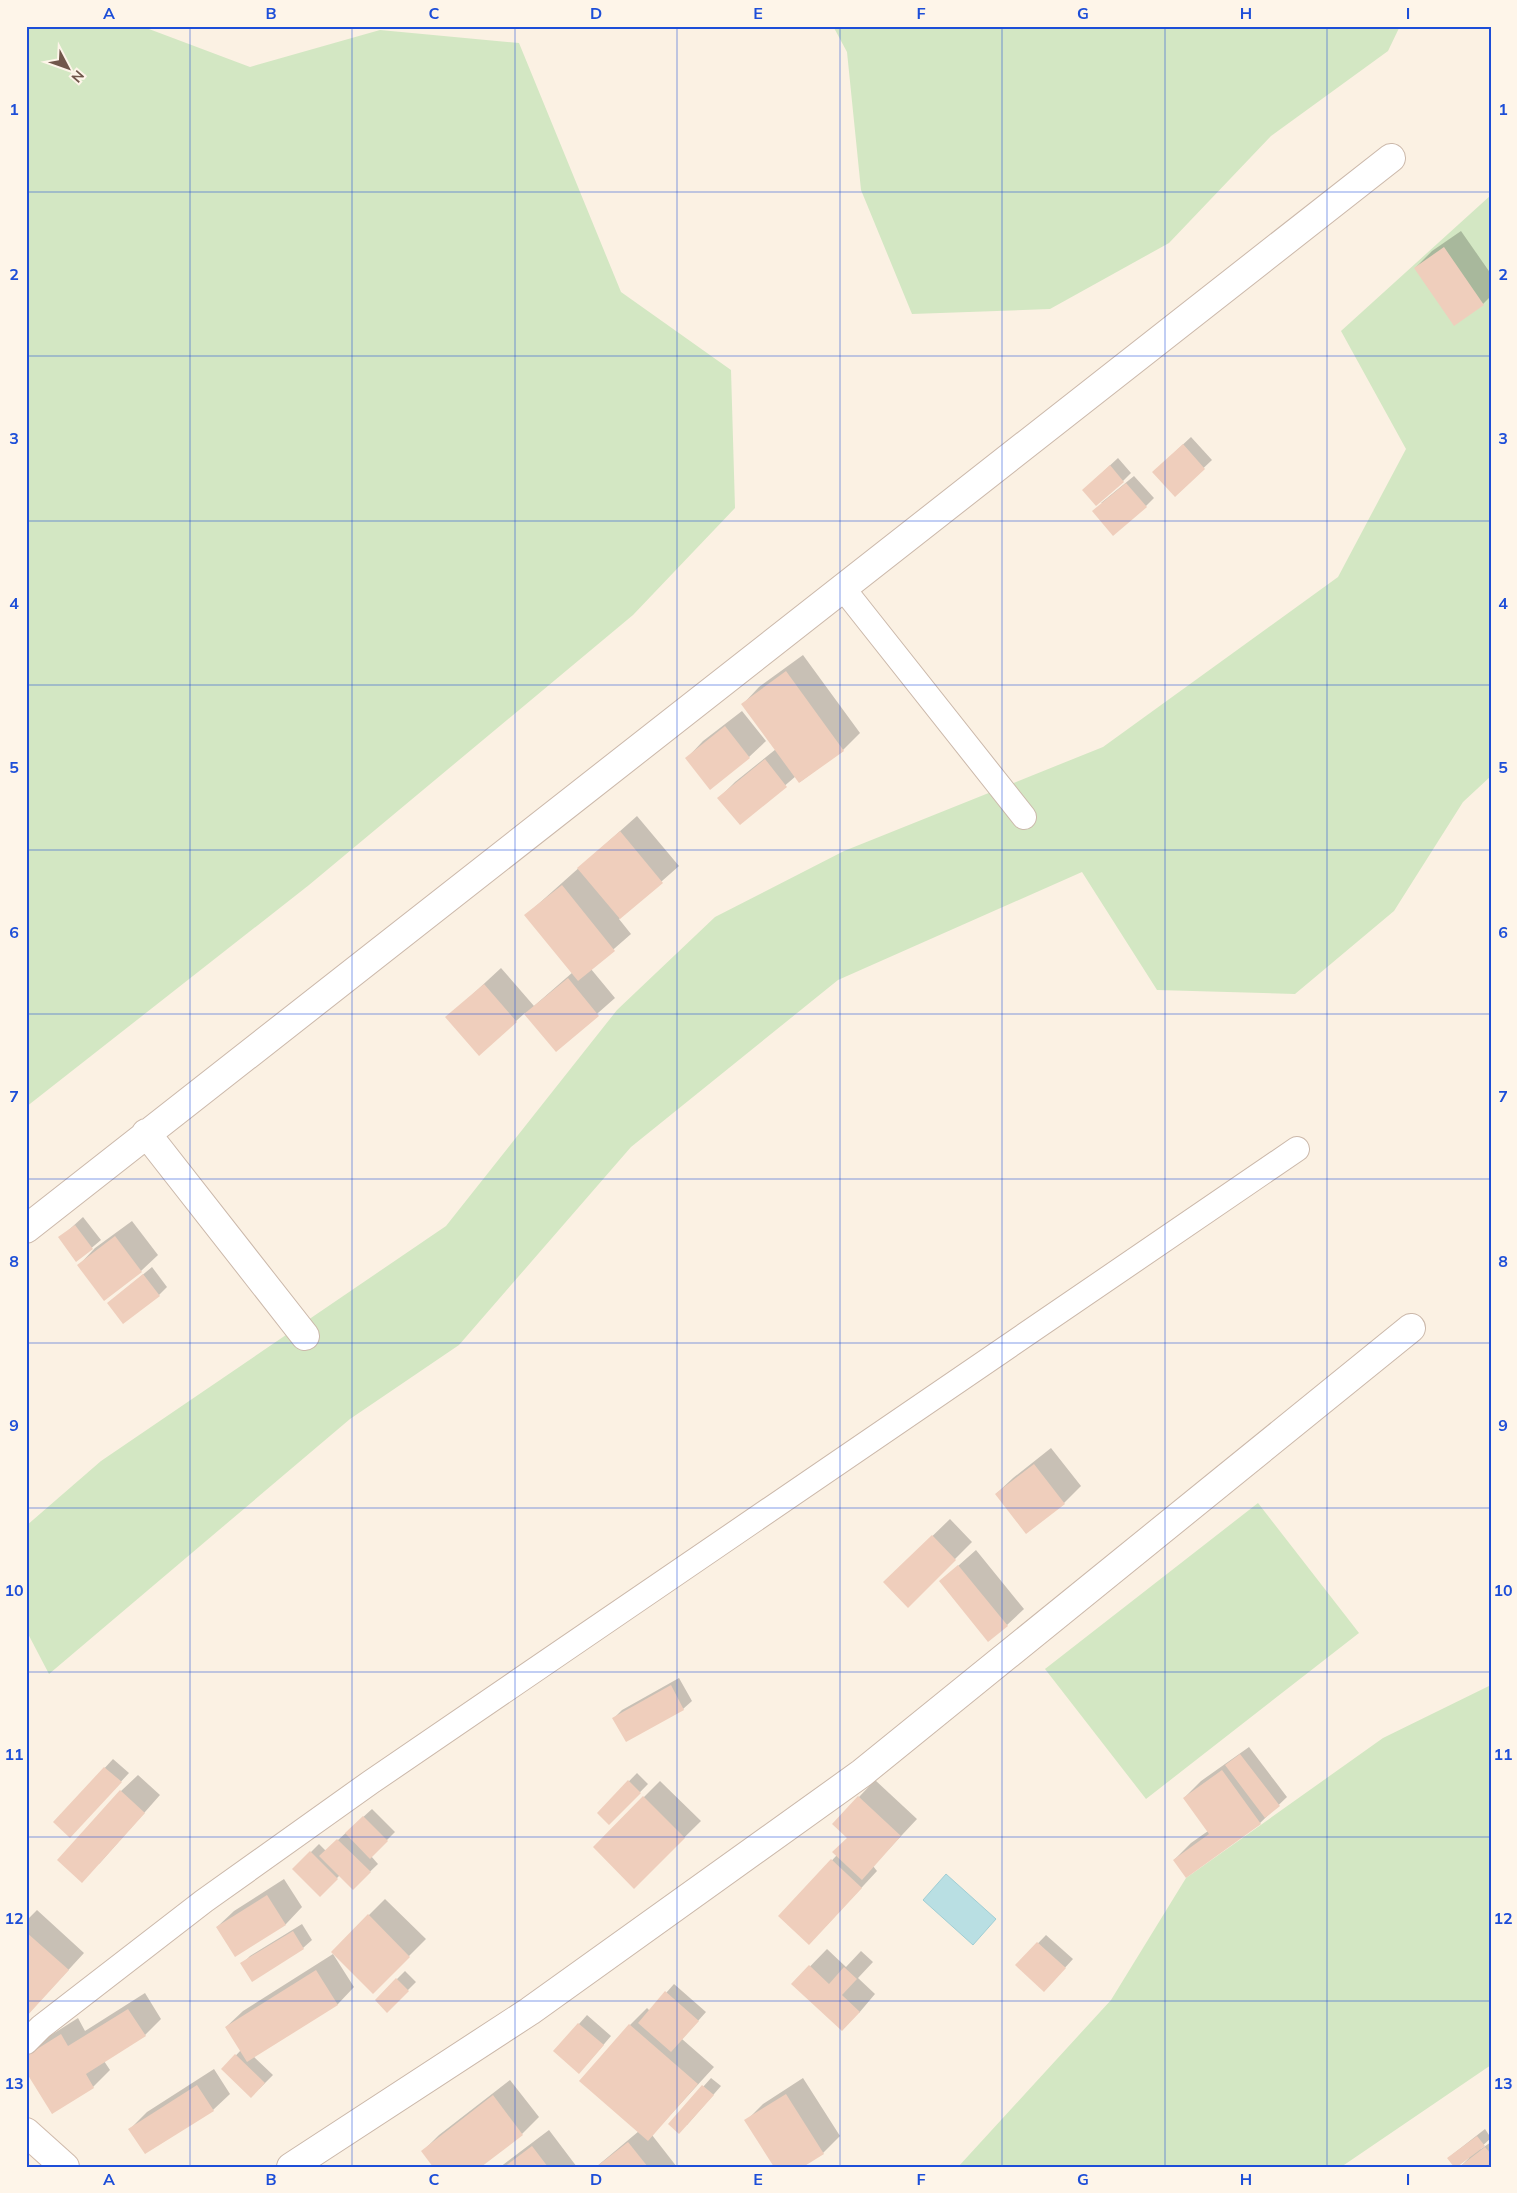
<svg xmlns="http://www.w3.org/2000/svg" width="1517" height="2193" viewBox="0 0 1517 2193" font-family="Mulish,sans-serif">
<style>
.green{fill:#d3e7c3}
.water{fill:#b9dfe3;stroke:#a0ced4}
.shadow{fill:#0003}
.building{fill:#efcebc}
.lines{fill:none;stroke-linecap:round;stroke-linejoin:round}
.service-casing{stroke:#cbb8aa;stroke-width:26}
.minor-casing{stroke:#cbb8aa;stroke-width:30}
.secondary-casing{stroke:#d0baab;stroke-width:30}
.service{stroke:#fff;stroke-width:24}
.minor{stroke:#fff;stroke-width:28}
.secondary{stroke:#fff;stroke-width:28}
.grid{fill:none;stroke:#1d4ed8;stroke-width:1;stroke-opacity:0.55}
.neatline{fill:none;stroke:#1d4ed8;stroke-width:2}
.grid-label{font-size:16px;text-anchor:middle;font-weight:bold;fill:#1d4ed8}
</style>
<rect width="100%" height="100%" fill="#fbf1e3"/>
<path class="green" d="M26,26h115l109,41 130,-37 139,13 102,249 110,78 4,138 -102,107 -324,270 -283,222z
M833,26h567l-12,25 -117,85 -102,107 -119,66 -138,5 -51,-124 -14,-138z
M1491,195v581l-28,26 -69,109 -99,83 -138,-4 -75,-118 -244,108 -207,167 -172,198 -109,74 -301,255 -23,-44v-104l75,-65 345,-235 171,-216 98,-93 129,-66 259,-104 235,-170 68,-128 -65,-118z
M1258,1503l101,130 -213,166 -101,-130z
M1491,1685v380l-150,102h-383l153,-167 75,-122 197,-140z"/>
<path class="water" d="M946,1874l50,45 -23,26 -50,-45z"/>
<path class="shadow" d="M1461,231l30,43v22l-8,8 -68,-36 17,-17z
M1191,437l21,23 -37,35 -13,-31z
M1118,458l13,15 -8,8 -31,1z
M1134,476l20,22 -8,8 -45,-3z
M803,655l57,78 -17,17 -43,32 -4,-6 -56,48 -21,-26 16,-16 41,-33 -33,-45 16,-17z
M742,711l24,30 -17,16 -39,31 -23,-30 16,-17z
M637,816l42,50 -60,53 12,15 -40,35 24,29 -59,52 -31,-37 -46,41 -32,-36 54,-50 33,38 39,-34 -47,-57z
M83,1217l18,23 -25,21 -16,-23z
M132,1221l26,34 -17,16 -62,-6 16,-17z
M152,1267l15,20 -8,8 -50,8z
M1051,1448l30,38 -17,17 -38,30 -30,-39 17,-16z
M950,1519l22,23 -64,64 -23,-24z
M976,1550l48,59 -17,16 -66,-44z
M679,1678l13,23 -9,8 -57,31 -12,-22 8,-8z
M1249,1747l38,50 -27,26 -86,37 17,-17 17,-12 -24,-33 17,-17z
M113,1759l16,14 -51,55 -23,-6z
M637,1773l11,11 -39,40 -11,-11z
M138,1775l22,20 -61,69 22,-73z
M875,1780l42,39 -44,47 4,5 -51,55 -46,-10 57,-61 12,-17 10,-41z
M660,1781l41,40 -67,66 -40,-40z
M372,1809l23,23 -24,24 7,8 -25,24 -13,-13 -20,20 -26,-26 25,-25 7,7z
M284,1879l18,28 -16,17 -51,31 -18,-28 17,-16z
M385,1899l41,40 -53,53 -41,-40z
M37,1910l47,43 -58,63v-95z
M302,1924l10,16 -9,8 -61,16 8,-8z
M1046,1935l27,24 -21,23 -35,-17z
M827,1949l19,18 15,-16 12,11 -15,16 17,16 -16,19 -66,-29z
M333,1954l21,33 -16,17 -85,52 20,19 -14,14 -36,-20 18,-19 -15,-23 17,-16z
M405,1971l11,11 -29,29 -11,-11z
M674,1984l32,28 -24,27 32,28 -62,68 25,32h-81l43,-36 -58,-51 49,-55 17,-17 3,3z
M145,1993l16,26 -16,16 -41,26 6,9 -17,17 -67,-18v-14l11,-11 41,-26 7,13z
M587,2015l24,21 -24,28 -32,-13z
M214,2069l16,25 -17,16 -83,19 17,-17z
M711,2078l10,8 -34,39 -17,-1z
M803,2078l37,58 -17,17 -77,-32 17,-17z
M510,2080l29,37 -17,17 -43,33 -56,-16 16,-16z
M1485,2129l6,9 -11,10 1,1 10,-7v25h-31l9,-9h-21z
M549,2130l28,37h-77z"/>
<path class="building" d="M1444,247l40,58 -30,21 -40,-58z
M1183,444l22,25 -30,28 -23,-25z
M1110,465l14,17 -28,24 -14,-16z
M1126,483l21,24 -34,29 -21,-25z
M786,671l58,80 -45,32 -58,-79z
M725,726l25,32 -40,32 -25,-32z
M765,759l22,28 -47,38 -23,-27z
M620,831l43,52 -43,36 -43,-51z
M562,885l53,66 -37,30 -54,-66z
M568,978l31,38 -43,36 -32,-38z
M484,984l33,38 -38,34 -34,-39z
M75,1225l18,24 -17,13 -18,-25z
M115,1236l27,36 -38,29 -27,-36z
M143,1274l17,22 -37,28 -16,-21z
M1034,1464l31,40 -39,30 -31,-40z
M932,1535l24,25 -48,48 -25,-26z
M958,1565l50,61 -20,16 -49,-61z
M671,1685l13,25 -58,32 -14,-24z
M1240,1754l40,52 -15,12 -40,-53z
M104,1767l18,15 -52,56 -17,-16z
M1222,1770l39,54 -75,54 -13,-18 36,-26 -26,-36z
M628,1780l13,13 -32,32 -12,-12z
M120,1790l25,23 -63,70 -25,-23z
M643,1796l42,42 -51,51 -41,-42z
M858,1796l43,40 -39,44 -30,-28 15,-14 -15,-14z
M363,1816l25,25 -18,18 -25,-26z
M337,1839l34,33 -18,18 -34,-34z
M310,1851l28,28 -18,18 -28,-28z
M831,1859l31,29 -53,57 -31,-29z
M267,1895l19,30 -51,32 -19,-30z
M368,1914l42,43 -37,37 -42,-42z
M293,1931l11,18 -52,33 -12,-19z
M26,1932l43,38 -43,47z
M1037,1942l29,26 -22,24 -29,-27z
M809,1965l20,19 15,-17 13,12 -15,16 18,17 -18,19 -51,-47z
M316,1970l22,35 -91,57 -22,-35z
M396,1978l13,13 -22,22 -12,-13z
M665,1991l34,30 -28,31 -33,-29z
M128,2009l18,27 -60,38 8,14 -42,26 -26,-42v-16l35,-22 7,12z
M578,2023l26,22 -25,29 -26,-23z
M629,2024l69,60 -50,57 -69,-60z
M235,2054l30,29 -14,15 -30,-29z
M197,2085l17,26 -69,43 -17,-25z
M702,2085l12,10 -35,39 -11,-10z
M786,2094l38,60 -21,13h-29l-30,-47z
M493,2095l30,40 -42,32h-48l-12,-16z
M1477,2136l8,10 -28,21h-3l-7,-9z
M628,2142l20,25h-52z
M532,2146l16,21h-44z
M1485,2147l6,7v13h-32z"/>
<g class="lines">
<defs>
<path id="service" d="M842,587l182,230
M26,2042l15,-15 163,-126 167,-119 926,-633"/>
<path id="minor" d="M146,1133l159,203
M26,1229l1365,-1071
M291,2167l239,-156 332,-238 549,-445"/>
<path id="secondary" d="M26,2132l39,35"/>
</defs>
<use href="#service" class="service-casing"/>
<use href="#minor" class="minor-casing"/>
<use href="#secondary" class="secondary-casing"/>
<use href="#service" class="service"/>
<use href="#minor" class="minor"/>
<use href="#secondary" class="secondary"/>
</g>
<path class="grid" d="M190,26v2141M352,26v2141M515,26v2141M677,26v2141M840,26v2141M1002,26v2141M1165,26v2141M1327,26v2141M26,192h1465M26,356h1465M26,521h1465M26,685h1465M26,850h1465M26,1014h1465M26,1179h1465M26,1343h1465M26,1508h1465M26,1672h1465M26,1837h1465M26,2001h1465"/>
<rect width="1517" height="2193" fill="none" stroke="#fef5e9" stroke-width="55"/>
<g transform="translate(68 68) rotate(131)" stroke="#fef5e9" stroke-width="4" paint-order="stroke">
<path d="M0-4L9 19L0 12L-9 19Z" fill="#71574b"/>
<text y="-8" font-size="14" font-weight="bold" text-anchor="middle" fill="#71574b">N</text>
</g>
<rect x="28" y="28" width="1462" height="2138" class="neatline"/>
<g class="grid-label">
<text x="109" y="19">A</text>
<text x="271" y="19">B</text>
<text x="434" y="19">C</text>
<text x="596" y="19">D</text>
<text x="758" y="19">E</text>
<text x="921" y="19">F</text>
<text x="1083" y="19">G</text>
<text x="1246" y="19">H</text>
<text x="1408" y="19">I</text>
<text x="14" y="115">1</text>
<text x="1503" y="115">1</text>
<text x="14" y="280">2</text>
<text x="1503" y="280">2</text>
<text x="14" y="444">3</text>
<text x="1503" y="444">3</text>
<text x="14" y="609">4</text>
<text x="1503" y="609">4</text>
<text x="14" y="773">5</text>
<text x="1503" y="773">5</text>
<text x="14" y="938">6</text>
<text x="1503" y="938">6</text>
<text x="14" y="1102">7</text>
<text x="1503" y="1102">7</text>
<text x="14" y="1267">8</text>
<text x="1503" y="1267">8</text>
<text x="14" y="1431">9</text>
<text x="1503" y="1431">9</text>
<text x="14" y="1596">10</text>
<text x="1503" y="1596">10</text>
<text x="14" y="1760">11</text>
<text x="1503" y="1760">11</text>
<text x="14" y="1924">12</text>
<text x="1503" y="1924">12</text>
<text x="14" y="2089">13</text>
<text x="1503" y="2089">13</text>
<text x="109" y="2185">A</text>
<text x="271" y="2185">B</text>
<text x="434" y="2185">C</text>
<text x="596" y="2185">D</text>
<text x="758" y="2185">E</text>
<text x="921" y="2185">F</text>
<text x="1083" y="2185">G</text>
<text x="1246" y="2185">H</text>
<text x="1408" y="2185">I</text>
</g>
</svg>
